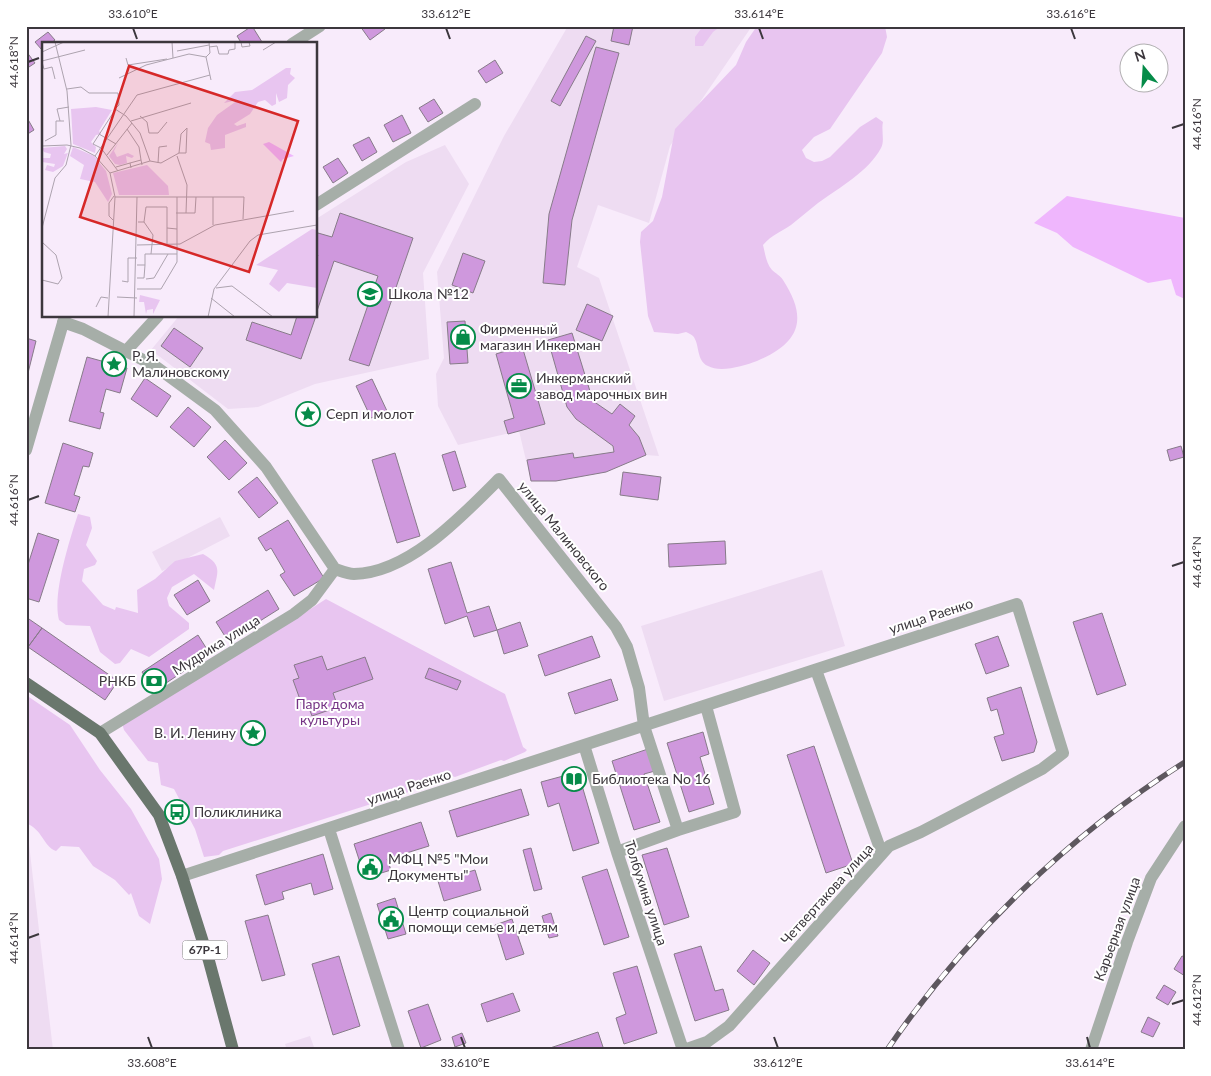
<svg xmlns="http://www.w3.org/2000/svg" width="1211" height="1076" viewBox="0 0 1211 1076" font-family="Lato,sans-serif">
<style>
.built{fill:#eedcf2}
.green{fill:#e8c5f0}
.water{fill:#efb6fd}
.building{fill:#cf98dd;stroke:#877b89}
.lines{fill:none;stroke-linecap:round;stroke-linejoin:round}
.minor{stroke:#a6aea8;stroke-width:12}
.major{stroke:#6a776d;stroke-width:12}
.rail-casing{stroke:#5e585f;stroke-width:5.5}
.rail{stroke:#fff;stroke-width:4;stroke-dasharray:11;stroke-linecap:butt}
.ticks{fill:none;stroke:#3c373d;stroke-width:2}
.labels{text-anchor:middle;stroke-width:4;stroke-linejoin:round;paint-order:stroke}
.shield{fill:#fff;stroke:#767377;stroke-width:1}
.shield-label{font-size:12px;font-weight:bold;fill:#3c373d}
.poi-label{font-size:14px;fill:#3c373d;stroke:#fff;text-anchor:start}
.street-label{font-size:14px;fill:#3c373d;stroke:#fff}
.park-label{font-size:14px;fill:#763485;stroke:#fff}
.inset-road{fill:none;stroke:#ada3af;stroke-width:1}
.view{fill:#d62828;fill-opacity:0.15;stroke:#d62828;stroke-width:2.5}
.inset-edge{fill:none;stroke:#3c373d;stroke-width:2.5}
.neatline{fill:none;stroke:#3c373d;stroke-width:2}
.ticks-label{font-size:12px;text-anchor:middle;fill:#3c373d}
</style>
<rect width="100%" height="100%" fill="#f8ebfb"/>
<path class="built" d="M568,26h184l-82,120 -21,77 -51,-18 -21,62 22,11 60,178 -13,-1 -40,17 -50,9h-25l-12,-50 -61,14 -20,-39 -2,-32 8,-16 -7,-86 67,-136z
M445,145l24,39 -46,89 6,86 -114,25 -57,23 -30,2 -77,-59 28,-34h137v-97l90,-57z
M220,517l10,19 -68,35 -10,-19z
M822,570l23,76 -181,55 -23,-75z
M26,827h1l26,223h-27z
M310,1036l5,14h-28l-2,-6z"/>
<path class="green" d="M703,26h18l-8,6 -10,14h-8v-9z
M757,26h128l2,11 -5,16 -52,76 -16,8 -12,13 4,8 8,4 8,-1 8,-4 30,-30 16,-10 7,5c-2,8 2,19 -2,26 -12,23 -42,40 -63,55 -9,7 -18,15 -27,22 -12,8 -18,9 -28,20 2,8 3,18 9,25 4,4 8,5 11,10 26,40 16,63 -26,81 -13,5 -37,12 -49,5 -12,-5 -8,-22 -15,-30 -2,-2 -5,-3 -7,-4l-8,2 -24,-2 -6,-16 -8,-74 1,-10 12,-11 9,-24 13,-68 61,-64 10,-23z
M78,514l12,3 2,11 -6,17 11,16 -2,4 -11,4 -2,12 21,24 12,5 1,-3 22,6 -1,-23 18,-11 20,-18 28,-7c19,11 15,16 11,36l-20,-16 -22,13 -5,11 2,8 20,17v6l-40,28 -18,-8 -11,14 -5,1 -15,-12 -10,-26 -24,-1 -7,-5c-7,-26 11,-81 19,-106z
M326,599l179,95 18,53 4,3 -2,2 -21,9 -3,-1 -46,17 -3,-1 -38,12 -2,3 -189,60 -4,4 -15,2 -9,-28 -21,-40 -13,-4 -3,-22 -10,-2 -24,-31 -2,-7 151,-90z
M26,695l44,30 30,45 31,39 28,50 3,20 -12,45 -11,-8 -8,-23 -2,2 -14,-15 -22,-14 -14,-19 -18,-1 -5,5c-13,-5 -13,-21 -30,-28z"/>
<path class="water" d="M1067,196l118,22v81l-9,-4 -5,-16 -23,4 -75,-36 -16,-14 -23,-10z"/>
<path class="building" d="M252,26l10,16 -3,2h-17l-5,-8z
M360,26h23l2,3 -15,11z
M614,26h19l-4,19 -18,-4z
M48,32l7,8 -5,4h-6v4l-2,2 -7,-8z
M586,36l10,5 -36,65 -9,-5z
M596,47l23,6 -47,167 -7,65 -22,-2 6,-69z
M26,51l9,12 -9,6z
M495,60l8,13 -17,10 -8,-12z
M434,99l9,14 -15,9 -9,-14z
M402,115l9,18 -18,9 -9,-17z
M26,116l8,14 -8,5z
M369,137l8,15 -15,9 -9,-16z
M338,158l10,15 -15,10 -10,-16z
M340,213l73,25 -44,128 -20,-6 29,-84 -44,-15 -18,53v-54l2,-5 -2,-1v-15l2,-6 14,4z
M463,253l22,8 -12,32 -21,-8z
M587,304l26,12 -11,25 -26,-11z
M297,316h19l-15,43 -55,-19 6,-18 39,13z
M465,321l3,42 -18,1 -3,-42z
M174,328l29,20 -13,19 -29,-21z
M572,333l21,68 19,13 8,-10 15,12 -6,9 10,12 7,18 -40,17 -50,9h-25l-4,-21 46,-7 1,5 40,-6 -1,-6 -37,-27 -9,-12 -19,-67z
M26,338l10,3 -10,40z
M522,346l23,78 -37,10 -4,-13 10,-3 -18,-64z
M87,357l40,11 -7,25 -14,-4 -6,23 4,1 -4,16 -31,-8z
M145,378l26,18 -14,21 -26,-18z
M372,379l15,32 -16,7 -15,-32z
M188,407l23,20 -17,20 -24,-20z
M225,440l22,23 -18,17 -22,-23z
M63,443l30,10 -4,14 -6,-1 -9,29 6,2 -5,15 -30,-9z
M1181,446l3,11 -14,4 -3,-11z
M455,451l11,36 -13,4 -11,-36z
M395,453l25,83 -23,7 -25,-83z
M623,472l38,5 -3,23 -38,-5z
M257,477l21,26 -19,15 -21,-26z
M288,520l36,58 -30,18 -14,-21 5,-3 -14,-24 -5,3 -8,-13z
M38,533l21,7 -20,62 -13,-4v-27z
M725,541l1,23 -57,3 -1,-23z
M451,562l16,51 22,-7 8,24 -23,7 -7,-21 -22,8 -17,-55z
M198,580l12,21 -23,14 -13,-20z
M268,590l11,19 -51,32 -12,-19z
M1102,613l24,72 -29,10 -24,-73z
M26,617l16,11 -14,19 -2,-2z
M520,622l8,24 -24,8 -7,-24z
M42,628l76,53 -13,19 -77,-53z
M198,635l12,19 -56,37 -12,-19z
M592,636l8,21 -55,19 -7,-21z
M998,636l11,30 -23,8 -11,-30z
M322,656l5,14 38,-13 8,22 -40,14 5,14 -26,9 -5,-13 -5,2 -9,-25 6,-2 -5,-13z
M429,668l32,13 -4,9 -32,-12z
M611,679l7,21 -43,14 -7,-21z
M1021,687l16,55 -3,10 -32,9 -8,-24 10,-3 -7,-25 -6,2 -4,-13z
M703,732l6,22 -9,3 14,47 -25,8 -22,-69z
M814,746l39,118 -27,9 -39,-118z
M648,749l7,22 -11,3 16,48 -26,8 -22,-69z
M578,772l21,71 -26,8 -14,-48 -11,4 -7,-25z
M521,789l8,26 -72,22 -8,-26z
M421,822l8,24 -42,13 4,11 -26,8 -11,-34z
M531,848l11,41 -8,2 -11,-41z
M667,848l22,69 -25,8 -22,-70z
M323,854l10,35 -19,6 -3,-12 -29,9 2,7 -19,6 -9,-30z
M607,869l22,68 -25,8 -22,-68z
M475,870l6,20 -37,11 -6,-20z
M395,898l11,36 -18,5 -11,-35z
M551,913l7,23 -9,2 -7,-22z
M268,915l17,60 -23,6 -17,-60z
M512,919l12,35 -18,6 -11,-35z
M701,946l14,45 8,-2 6,21 -34,11 -21,-67z
M753,950l17,13 -16,22 -17,-14z
M339,956l21,70 -27,9 -21,-71z
M1182,956l3,1v19l-11,-7z
M637,966l20,67 -33,11 -8,-26 10,-4 -13,-41z
M1164,985l12,7 -8,13 -12,-7z
M513,993l7,18 -33,11 -6,-18z
M428,1004l13,36 -20,8 -13,-37z
M1148,1017l12,6 -7,14 -12,-5z
M598,1032l6,18h-60z
M462,1033l4,10 -11,4 -3,-10z"/>
<g class="lines">
<path class="minor" d="M292,44l28,-18
M316,205l159,-101
M63,322l20,7 72,37 60,44 51,57 69,102c6,2 13,5 19,5 55,-1 108,-58 145,-95l117,148 11,20 12,41 5,38 34,104 -61,22
M126,351l32,-35
M26,450l39,-134
M816,670l66,184
M100,733l194,-119 18,-14 23,-31
M584,745l33,107 66,198
M329,829l70,221
M678,830l57,-18 -29,-106
M182,876l835,-272 46,149 -21,16 -121,63 -32,14 -160,180 -22,16 -23,8
M1091,1050l36,-108 24,-64 34,-52"/>
<path class="major" d="M26,683l74,50 59,82 23,61 27,85 24,89"/>
<defs>
<path id="rail" d="M887,1050c78,-114 181,-214 298,-288"/>
</defs>
<use href="#rail" class="rail-casing"/>
<use href="#rail" class="rail"/>
</g>
<path class="ticks" d="M133,28l4,11M446,28l4,11M759,28l4,11M1071,28l4,11M28,62l11,-4M1172,128l12,-4M28,500l11,-4M1172,566l12,-4M28,938l11,-4M1172,1004l12,-4M148,1037l4,11M461,1037l4,11M774,1037l4,11M1087,1037l3,11"/>
<defs>
<symbol id="school-ring" viewBox="-11 -11 22 22"><circle r="9.5" fill="#fff" stroke="#058b48" stroke-width="1.5"/><path d="M0-5L7-2L0 1L-7-2ZM-4 1L0 2.5L4 1V4Q0 6-4 4Z" fill="#058b48"/></symbol>
<symbol id="shop-ring" viewBox="-11 -11 22 22"><circle r="9.5" fill="#fff" stroke="#058b48" stroke-width="1.5"/><path d="M-5-2.5h2.3a2.7 3.5 0 0 1 5.4 0H5L5.5 6h-11ZM-1.5-2.5h3a1.5 2.3 0 0 0-3 0Z" fill="#058b48"/></symbol>
<symbol id="sight-ring" viewBox="-11 -11 22 22"><circle r="9.5" fill="#fff" stroke="#058b48" stroke-width="1.5"/><path d="M0-6L1.8-2.2L6-1.7L2.9 1.2L3.7 5.4L0 3.3L-3.7 5.4L-2.9 1.2L-6-1.7L-1.8-2.2Z" fill="#058b48"/></symbol>
<symbol id="office-ring" viewBox="-11 -11 22 22"><circle r="9.5" fill="#fff" stroke="#058b48" stroke-width="1.5"/><path d="M-6-3h4V-5.5h4V-3h4V5H-6ZM-1-4.5V-3h2v-1.5ZM-6 0V1H6V0Z" fill="#058b48"/></symbol>
<symbol id="bank-ring" viewBox="-11 -11 22 22"><circle r="9.5" fill="#fff" stroke="#058b48" stroke-width="1.5"/><path d="M-6-4H6V4H-6ZM0-2.3a2.3 2.3 0 1 0 0 4.6a2.3 2.3 0 1 0 0-4.6Z" fill="#058b48"/></symbol>
<symbol id="library-ring" viewBox="-11 -11 22 22"><circle r="9.5" fill="#fff" stroke="#058b48" stroke-width="1.5"/><path d="M-6-4Q-3-5.5-.7-3.5V5Q-3 3-6 4ZM6-4Q3-5.5 .7-3.5V5Q3 3 6 4Z" fill="#058b48"/></symbol>
<symbol id="bus-ring" viewBox="-11 -11 22 22"><circle r="9.5" fill="#fff" stroke="#058b48" stroke-width="1.5"/><path d="M-5-6H5V4H4V6H2V4H-2V6H-4V4H-5ZM-3.5-4V0h7V-4ZM-3.5 1.2v1.5H-2V1.2ZM2 1.2v1.5H3.5V1.2Z" fill="#058b48"/></symbol>
<symbol id="civic-ring" viewBox="-11 -11 22 22"><circle r="9.5" fill="#fff" stroke="#058b48" stroke-width="1.5"/><path d="M-.6-6.5H3V-4.5H.6V-3L4-1V1h2V6H-6V1h2V-1L-.6-3ZM-1.2 2.5V6h2.4V2.5Z" fill="#058b48"/></symbol>
</defs>
<g fill-rule="evenodd">
<use href="#school-ring" x="356" y="280" width="28" height="28"/>
<use href="#shop-ring" x="449" y="323" width="28" height="28"/>
<use href="#sight-ring" x="100" y="350" width="28" height="28"/>
<use href="#office-ring" x="505" y="372" width="28" height="28"/>
<use href="#sight-ring" x="294" y="400" width="28" height="28"/>
<use href="#bank-ring" x="140" y="667" width="28" height="28"/>
<use href="#sight-ring" x="239" y="719" width="28" height="28"/>
<use href="#library-ring" x="560" y="765" width="28" height="28"/>
<use href="#bus-ring" x="163" y="798" width="28" height="28"/>
<use href="#civic-ring" x="356" y="853" width="28" height="28"/>
<use href="#civic-ring" x="377" y="905" width="28" height="28"/>
</g>
<g class="labels">
<rect class="shield" x="182.5" y="940.5" width="45" height="19" rx="4"/>
<g class="shield-label">
<text x="205" y="954">67Р-1</text>
</g>
<g class="poi-label">
<text x="388" y="299">Школа №12</text>
<text x="480" y="334">Фирменный<tspan x="480" dy="16">магазин Инкерман</tspan></text>
<text x="132" y="361">Р. Я.<tspan x="132" dy="16">Малиновскому</tspan></text>
<text x="536" y="383">Инкерманский<tspan x="536" dy="16">завод марочных вин</tspan></text>
<text x="326" y="419">Серп и молот</text>
<text x="136" y="686" text-anchor="end">РНКБ</text>
<text x="236" y="738" text-anchor="end">В. И. Ленину</text>
<text x="592" y="784">Библиотека No 16</text>
<text x="194" y="817">Поликлиника</text>
<text x="388" y="864">МФЦ №5 "Мои<tspan x="388" dy="16">Документы"</tspan></text>
<text x="408" y="916">Центр социальной<tspan x="408" dy="16">помощи семье и детям</tspan></text>
</g>
<g class="street-label">
<text transform="translate(564 536) rotate(51)" y="5">улица Малиновского</text>
<text transform="translate(931 616) rotate(-18)" y="5">улица Раенко</text>
<text transform="translate(216 645) rotate(-32)" y="5">Мудрика улица</text>
<text transform="translate(409 787) rotate(-18)" y="5">улица Раенко</text>
<text transform="translate(646 893) rotate(72)" y="5">Толбухина улица</text>
<text transform="translate(827 894) rotate(-48)" y="5">Четвертакова улица</text>
<text transform="translate(1117 929) rotate(-70)" y="5">Карьерная улица</text>
</g>
<g class="park-label">
<text x="330" y="709">Парк дома<tspan x="330" dy="16">культуры</tspan></text>
</g>
</g>
<g transform="translate(42 42)">
<rect width="275" height="275" fill="#f8ebfb"/>
<path d="M244,26h5l-1,6 5,4 -7,7 -1,13 -8,4 -3,-9v11l-4,2 -7,-6 -7,2 -8,12 -16,10 3,2 9,-3v4l-21,8v13l-14,2 -1,-6 -5,-2 3,-14 9,-13 21,-15 -14,3 11,-11 17,-2zM54,65l16,3 -13,21 2,3 -5,1 -5,7 5,5 -1,6 -22,-9 -2,-35zM76,101l-4,8 3,6 11,-4 6,3 -2,2 -6,-2 1,7 -7,2 -5,-1 -6,-8zM23,104l2,3 -3,5 4,-1 -5,13 -10,6 -8,-2 2,-5 7,2 1,-3 -13,-2v-4h8l1,-4 -7,-2 -2,-4zM31,105l21,9 12,15 6,23 -4,8 -13,-20 -15,-3 4,-14 -14,-9zM105,123l21,21 1,9h-50l-6,-22zM270,187l5,1v58l-30,-5 -8,9 -10,-8 9,-14 -22,-5zM98,253l20,5 -7,14v-5l-6,1 -1,4 -2,-12h-5z" fill="#e8c5f0"/>
<path d="M227,100l25,14 -11,3 -2,3 -18,-18z" fill="#efb6fd"/>
<path class="inset-road" d="M130,0l1,16M167,0l1,11 -4,4 5,23M199,0l1,5 8,-1 -1,-4M167,5l8,-1 2,8h9l1,-4 6,-1v-7M221,8l13,-8M135,9l32,-6M0,10l22,-10M84,16l2,7 39,-6M0,19l43,-11M0,20l2,7 8,-2 3,12M77,36l27,-13 43,-11 17,3M25,47l14,-2 8,6h29l1,12 -4,4 11,7 14,17 10,28M73,68l-22,34 8,4 17,23M98,74l7,6 2,11h9l9,-11M18,79l-3,-12 12,-2M89,79l60,-18M85,87l12,18 2,13M57,92l17,10M3,99l11,-6v-14h8M0,104l25,-1 13,3 15,8 15,17 5,24 -7,120M137,111l2,-19 6,-6M65,113l25,-32M53,114l42,-61 73,-20M108,119l11,2 18,-10h7l1,-25M88,121l11,-3 1,5M116,121l1,-16 8,-1M74,125l14,-4 1,5M68,131l40,-12M73,155h129l-1,22M171,155v28M134,171h10l1,-28 -10,-29M144,171h9l1,-16M71,178l-4,-4v-13l5,-7M96,180h6l2,-15h21v21l10,1M0,186l13,-50 11,-13 5,-20 -4,-54 -12,-49M0,200l14,13 6,23 -4,6 -16,-4M125,202v-16M95,203l43,-1 35,-19 79,-14M109,212h26M95,223h8v-11h6l2,-19 -9,-13M95,236h7l1,-13M104,237l8,-1 14,-24M80,239l6,1v-24h9M174,246l16,-2 41,31M95,247h24l16,-27v-65M75,255l20,1M169,256l24,19M54,265l5,-10 7,1M92,275l3,-120M166,275l6,-28 36,-48 8,-6 59,-10"/>
<path class="view" d="M87,24l169,55 -49,151 -169,-55z"/>
<rect width="275" height="275" class="inset-edge"/>
</g>
<rect width="1211" height="1076" fill="none" stroke="#ffffff" stroke-width="55"/>
<g transform="translate(1144 68) rotate(342)"><circle r="24" fill="#ffffff" stroke="#b1afb1"/>
<path d="M0-4L9 19L0 12L-9 19Z" fill="#058b48"/>
<text y="-8" font-size="14" font-weight="bold" text-anchor="middle" fill="#3c373d">N</text>
</g>
<rect x="28" y="28" width="1156" height="1020" class="neatline"/>
<g class="ticks-label">
<text x="133" y="18">33.610°E</text>
<text x="446" y="18">33.612°E</text>
<text x="759" y="18">33.614°E</text>
<text x="1071" y="18">33.616°E</text>
<text transform="translate(14 62) rotate(-90)" y="4">44.618°N</text>
<text transform="translate(1197 124) rotate(-90)" y="4">44.616°N</text>
<text transform="translate(14 500) rotate(-90)" y="4">44.616°N</text>
<text transform="translate(1197 562) rotate(-90)" y="4">44.614°N</text>
<text transform="translate(14 938) rotate(-90)" y="4">44.614°N</text>
<text transform="translate(1197 1000) rotate(-90)" y="4">44.612°N</text>
<text x="152" y="1067">33.608°E</text>
<text x="465" y="1067">33.610°E</text>
<text x="778" y="1067">33.612°E</text>
<text x="1090" y="1067">33.614°E</text>
</g>
</svg>
